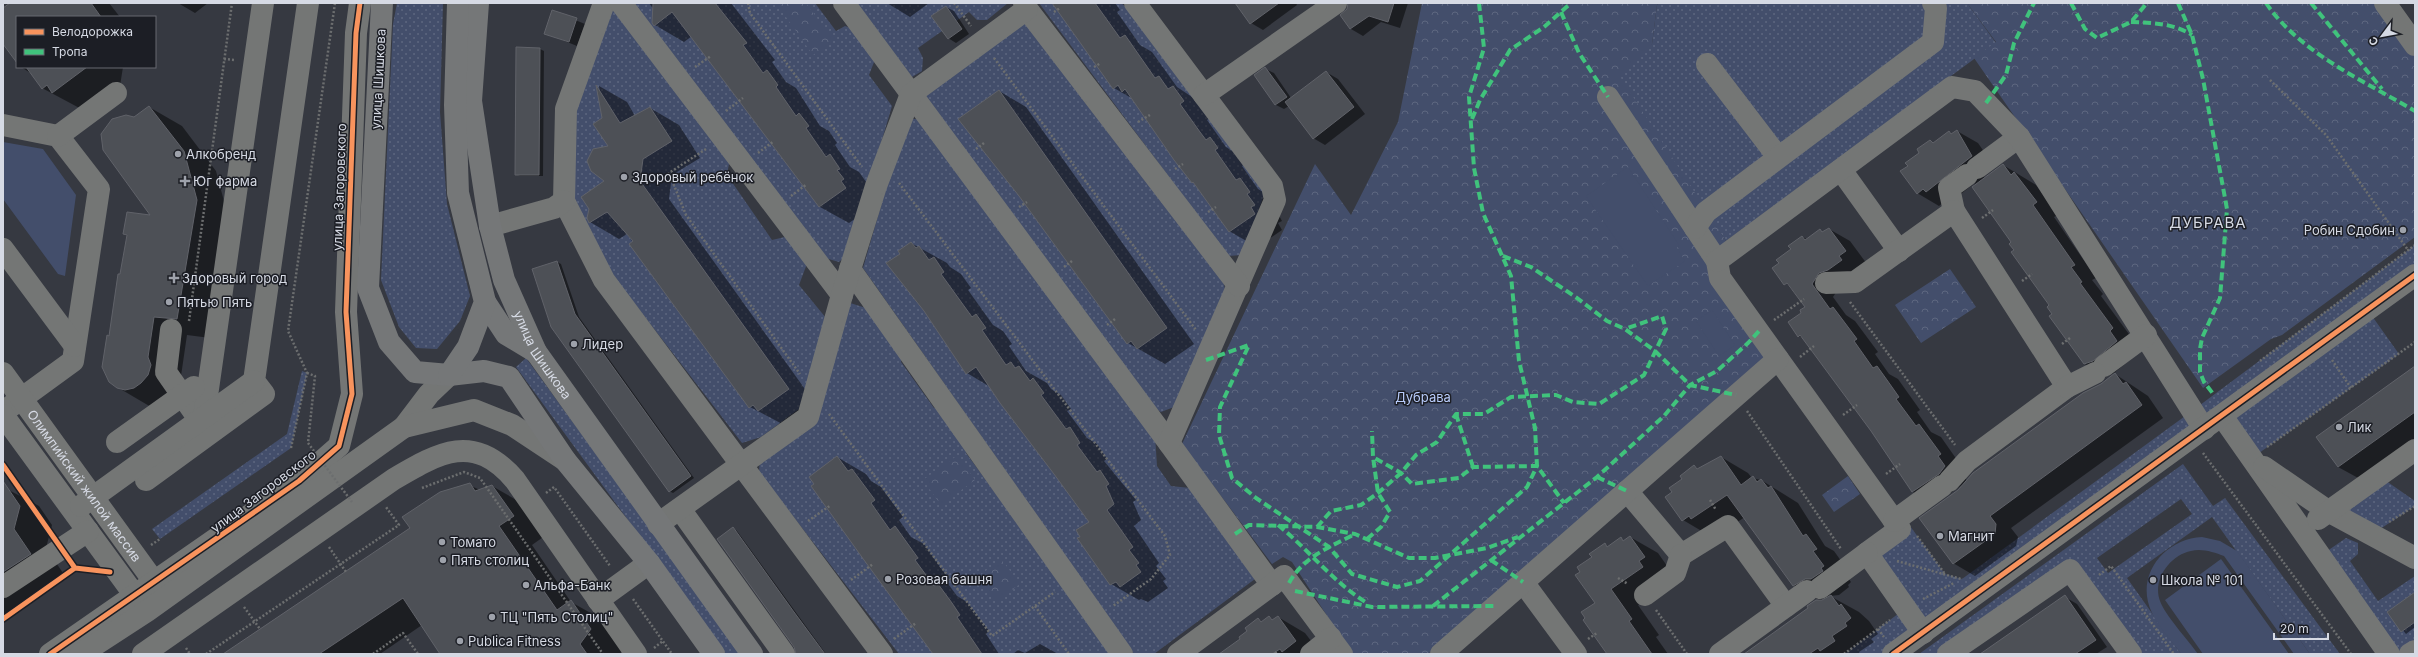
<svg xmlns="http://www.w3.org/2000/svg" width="2418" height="657" viewBox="0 0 2418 657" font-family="Inter,sans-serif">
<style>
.grass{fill:url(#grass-dots);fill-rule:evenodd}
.forest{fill:url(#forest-crowns)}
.pitch{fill:#434e6b}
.shadow{fill:#0007}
.building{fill:#4d5056;stroke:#606269}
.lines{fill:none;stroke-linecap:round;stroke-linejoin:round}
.path{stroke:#6c6e6f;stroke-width:2.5;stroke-dasharray:2 2;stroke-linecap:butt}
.minor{stroke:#747675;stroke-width:22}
.major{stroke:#757778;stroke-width:22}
.path-bridge{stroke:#6c6e6f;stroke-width:2.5;stroke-dasharray:2 2;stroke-linecap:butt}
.quiet{stroke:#40c37c;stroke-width:4;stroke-dasharray:8 4;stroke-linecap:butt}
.cycleway-casing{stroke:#1c1e25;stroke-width:8}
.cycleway{stroke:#f8935d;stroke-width:5}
.poi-dot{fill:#9ea2ab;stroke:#1c1e25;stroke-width:1.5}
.labels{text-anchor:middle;stroke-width:3;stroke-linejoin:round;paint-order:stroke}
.street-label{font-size:13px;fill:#d6dae4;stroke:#1c1e25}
.poi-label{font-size:13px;fill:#d6dae4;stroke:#1c1e25;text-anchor:start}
.park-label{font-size:13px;fill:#b8cbfa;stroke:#1c1e25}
.quarter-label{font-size:15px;letter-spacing:1px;fill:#d6dae4;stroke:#1c1e25}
</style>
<defs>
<pattern id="grass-dots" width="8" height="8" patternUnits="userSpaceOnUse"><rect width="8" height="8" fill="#434e6b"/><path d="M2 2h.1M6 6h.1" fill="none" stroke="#5d6780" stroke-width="1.8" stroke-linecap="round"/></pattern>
<pattern id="forest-crowns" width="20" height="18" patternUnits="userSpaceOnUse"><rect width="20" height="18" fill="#434e6b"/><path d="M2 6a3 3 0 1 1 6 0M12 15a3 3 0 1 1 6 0" fill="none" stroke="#5d6780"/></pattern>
</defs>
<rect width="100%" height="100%" fill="#363941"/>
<path class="grass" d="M397,3h46l-3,109 7,92 23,92 -10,25 -23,28 -21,-1 -17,-21 -18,-47 12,-256z
M634,3h181l21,28 9,-5 11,4 20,27 -7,18 23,31 -44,148 -9,8 -14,-4z
M856,3h152l-21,17h-10l-8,-8 -51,36 5,10 -1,13 -10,6z
M1039,3h82l21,17 124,170 -24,65 -14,1z
M1659,3h308l29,40 -270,198 -20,-29 -181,-137 127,-31 5,-39z
M612,11h9l109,147 -3,17 45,65 17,-4 19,25 -9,24 27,33 -27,91 -38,28 -19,6 -131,-170 -41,-80 4,-81z
M1024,19l199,261 2,9 -51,118 -13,5 -10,-6 -225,-308 2,-12z
M913,119h8l234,316 2,31 14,20 19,2 65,91 -101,75h-20l-271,-386 41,-142z
M2415,245v30l-48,34 32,45 -147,104 -30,-42 -329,238h-49l62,-46 -39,-55 35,-38 43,59 17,5 230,-168z
M847,302l38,12 20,31 -4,17 33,46 17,-3 24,35 -9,13 148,201h-215l-140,-182 1,-13 53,-39z
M526,358l216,296h-16l-210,-287z
M302,371l5,2 -16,75 -131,91 -8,-10 135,-95z
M2183,464l30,42 12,-8 115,156h-30l-98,-137 -85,61 54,76h-43l-71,-89 -131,89h-17zM2181,499l11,15 -84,59 -11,-15z
M2379,476l36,25v5l-44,29 -43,-24z
M2346,538l12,5v11l-8,7 28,40 37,-25v75l-26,3 -69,-98z"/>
<path class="forest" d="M776,3h30l27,37 -20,15z
M1422,3h237l-2,2 -5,39 -33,31 107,166 -16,20 57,96 -339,297h-76l-60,-92 -9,-5 -11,7 -90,-120 133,-280 36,51 47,-93z
M1967,3h412l36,52v182l-133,98 -11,4 -68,49 -229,-330 22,-16z
M1950,269l26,38 -55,36 -26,-38z
M958,455l17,25 -34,25 -18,-25z
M1848,476l12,18 -26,18 -12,-17z
M1001,559l19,25 -24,17 -18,-24z"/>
<path class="pitch" d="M3,142l40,7 33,46 -11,81 -7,-2 -55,-75z
M1628,167l51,78 -2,3 8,13 -37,25 -62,-90z
M1712,310l23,35 -16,11 -23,-35z
M2202,537l18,4 17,10 73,103h-16l-70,-98c-10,-4 -23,-8 -33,-5 -21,4 -39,29 -31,50 5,14 28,39 38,53h-17c-9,-13 -22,-26 -29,-41 -18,-37 12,-74 50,-76z
M2221,559l68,95h-86l-38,-54z"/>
<path class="shadow" d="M12,3h97l11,14h-103v44l-14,-19v-32z
M178,3h30l-13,10z
M649,3h82l44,57 -3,2 14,20 10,6 24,38 9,5 8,12 -2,2 15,22 9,5 10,14 6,19 -26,18 -29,-16 -128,-171 -8,6 -29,-17 -1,-15z
M887,3h42l-19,14z
M1053,3h62l5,7 -3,2 23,33 12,7 25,35 24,16 10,14 -4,3 19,27 11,7 8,10 -3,2 16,23 10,6 14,26 -4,2 4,7 -25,17 -28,-16 -96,-132 -19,-11z
M1236,3h60l1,2 -34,25 -12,-7z
M1354,3h54l-8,25 -19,-6 -18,14 -12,-7 -9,-14z
M946,7l8,4 15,23 -13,9 -8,-5z
M553,11l32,13 -8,22 -32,-13z
M517,48l23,1 4,2 -1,125h-23l-4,-2z
M21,67h102l-3,19 -35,25 -43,-23 -10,-14z
M1265,69l9,4 17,25 35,-26 12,7 27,35 -40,31 -12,-7 -24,-32 -5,3 -8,-4 -20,-30z
M599,86l28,16 8,14 15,-8 29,17 21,33 -28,17 -3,24 148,207 -29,21 -38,-20 -123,-173 -8,5 -29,-17 16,-41 3,-34z
M999,91l27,16 168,237 -29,20 -37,-21z
M149,107l33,19 34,45 13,49 -19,118 -23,-3 -6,41 2,8 -32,23 -34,-20 -7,-50 17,-101 -3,-2 28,-17 -18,-99z
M1957,131l21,12 9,13 -3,22 19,-13 33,20 22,30 -4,2 42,61 -4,2 11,14 -2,2 33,45 4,12 -24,20 -7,3 -22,-12 -70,-114 -2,-7 -40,-56 3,-5 -28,22 -4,-2 -5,4 -22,-13 -8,-27 21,-25 4,2 15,-11 3,2z
M1829,229l21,12 17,23 -26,21 -8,12 13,18 9,6 23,31 -3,2 14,20 9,5 22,31 -3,2 14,20 10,5 21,30 -3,2 8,12 148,-107 33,22 15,22 -152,110 7,9 -2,9 -41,30 -22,-13 6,-73 3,-5 -28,19 -21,-12 -41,-62 -67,-91 -6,-3 7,-29 -32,-39 29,-31 5,3 12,-9 4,2z
M911,243l36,20 3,4 11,7 10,14 -3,2 25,35 10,6 9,13 -3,2 17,25 21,12 4,6 10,6 10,14 -4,2 20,27 10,6 10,15 -3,2 32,39 -3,2 8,18 -7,6 25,37 -3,3 10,13 -3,2 5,7 -20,14 -7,-3 -2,1 -28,-16 -30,-47 9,-15 -98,-134 -25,-15 -66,-119z
M557,262l4,2 18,53 115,161 -21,15 -4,-2 -118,-165z
M2415,367v73l-55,39 -22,-12z
M837,457l29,17 5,7 10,6 22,30 -4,3 12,17 13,7 22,31 -3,2 14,19 10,6 22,29 -3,3 13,20h-65z
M1721,457l27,16 4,5 9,2 37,23 27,43 9,5 10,14 -4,2 11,15 -3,3 1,2 -10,8 -9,1 29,16 10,9 9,13 -7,5 3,3 -15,10 1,2h-113l74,-53 -28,-16 -48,-68 -26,17 -9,2 -27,-16 -10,-28 21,-25 5,2z
M469,485l11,5 12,-4 33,19 21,30 -14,10 39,57 34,19 19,28 -4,5h-179l-19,-29 -42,29h-155l186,-125z
M3,487l36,19 13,19 -6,23 17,25 -60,42z
M733,528l4,3 89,123h-29z
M1630,537l28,16 14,20 -2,10 -32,22 21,30 -3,2 12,17h-61l-23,-34 12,-17 -14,-31 23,-27 4,2 12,-8 4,2z
M2415,593v34l-9,7 -18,-22z
M2065,597l12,7 30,43 -11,7h-114z
M1269,617l4,3 5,-3 27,16 16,21h-101l21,-15 17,-20 4,3z
M1040,644l18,10h-45l5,-4 7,3z"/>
<path class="building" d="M10,3h81l10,14h-84v46l-14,-19v-36z
M653,3h62l32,40 -4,2 20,28 4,-3 11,15 -2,2 20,29 3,-3 10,13 -3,2 20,29 4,-3 10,15 -3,1 7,9 -3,2 5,7 -27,19 -147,-195 -18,14 -2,-3z
M1052,3h43l25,35 5,-3 30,43 4,-2 9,13 5,-3 11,15 -4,3 20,28 6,8 4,-3 8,11 -3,2 21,30 4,-2 10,14 -3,2 8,11 -4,2 4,7 -26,18 -36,-50 -1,1 -18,-23 -49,-71 -3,3 -4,-7 -5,4z
M1235,3h44l-29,21z
M1348,3h46l-6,19 -19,-6 -19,13 -10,-14 7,-6z
M946,6l16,23 -14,10 -17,-23z
M552,10l25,8 -8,24 -25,-8z
M516,47l24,1 -1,127h-24z
M26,67h61l-35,26 -5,-8 -5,4z
M1265,67l22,30 -12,8 -21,-30z
M1326,71l28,36 -41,32 -28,-37z
M596,85l24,38 30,-16 22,34 -29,18 -3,22 149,208 -31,22 -5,-6 -4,3 -120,-164 4,-3 -26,-29 -18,11 -2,-5 2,-9 -8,-12 23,-16 -13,-10 -4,-10 6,-12 15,-3 -15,-22 9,-6z
M999,90l168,238 -30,21 -6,-8 -4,3 -108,-148 -61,-77z
M149,106l35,45 13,49 -20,119 -23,-2 -6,40 3,8 -3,10 -7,8 -7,5 -9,2 -8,-2 -8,-6 -7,-15 5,-32 2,1 9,-62h2l7,-39 -4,-1 4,-22 23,3 -47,-65 -2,-16 11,-15 14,-4 8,2z
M1957,130l15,26 -46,36 -3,-3 -6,5 -17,-23 8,-5 -3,-3 14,-10 -2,-4 13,-9 3,3 16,-12 2,3z
M2003,164l8,11 3,-3 23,30 -4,3 42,60 -4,2 11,15 -2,1 33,45 -3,3 7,10 -24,20 -9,3 -35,-48 3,-2 -5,-7 2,-2 -38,-53 3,-2 -5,-6 2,-2 -39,-55z
M1829,228l17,23 -7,5 3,4 -14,10 -9,3 -7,11 18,25 3,-2 24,32 -3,2 19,27 4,-2 10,14 12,17 -3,2 20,27 3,-2 22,30 -3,2 7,10 -6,8 -27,18 -41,-61 -71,-96 -2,2 -10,-15 13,-9 -1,-3 5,-3 -18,-24 -3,2 -12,-17 7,-5 -3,-3 15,-11 -3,-3 14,-10 3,4 15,-11 2,3z
M911,242l5,6 3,-2 10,14 5,-3 10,15 -3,2 31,43 4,-3 10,14 -4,2 24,35 5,-3 4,6 4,-2 11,15 3,-3 11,15 -3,2 25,34 4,-2 10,16 -3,2 20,27 3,-2 9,14 -3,2 8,18 -7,6 26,37 -4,3 10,13 -3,2 5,7 -21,15 -4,-5 -6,3 -33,-47 3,-1 -4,-7 13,-8 -35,-48 -54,-71 -24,-36 -10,7 -42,-63 -38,-48 14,-9 -2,-3z
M557,261l18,53 116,162 -22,16 -118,-165 -19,-58z
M2415,366v46l-77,55 -22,-30z
M2115,373l8,11 3,-2 16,23 -152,111 6,8 -1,10 -42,30 -34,-46 39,-28 15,-17 110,-80 18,-9z
M837,456l11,15 4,-2 23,31 -4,3 19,27 5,-4 23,32 -3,2 19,26 4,-2 14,19 8,12 -3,2 25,37h-49l-69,-94 -53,-74 3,-2 -5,-7z
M1721,456l20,29 12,-9 4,6 4,-3 7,9 3,-2 32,50 3,-2 11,15 -4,2 11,15 -3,2 2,3 -12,8h-6l-12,7 -66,-91 -36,24 -2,-3 -7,5 -17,-24 7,-5 -3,-4 13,-9 -2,-3 14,-11 3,4z
M3,481l17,25 -6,23 17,25 -28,18z
M470,483l5,8 17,-6 22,31 -15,10 58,84 14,-10 20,29 -11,15 7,10h-147l-37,-56 -84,56h-96l187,-126 -8,-11 38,-25z
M733,527l61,85 31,42h-29l-2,-7 -77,-108z
M1630,536l15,21 -6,4 4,6 -32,22 21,30 -3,2 23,33h-45l-24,-34 2,-2 -4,-6 14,-9 -20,-28 5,-3 -3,-5 15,-10 -3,-3 16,-11 2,4 14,-10 2,4z
M2415,592v30l-14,10 -14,-20z
M1831,595l8,11 2,-2 10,14 -6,5 2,3 -15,10 3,5 -15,10 -2,-3 -9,6h-65l64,-46 -1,-2 9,-6h6z
M2065,595l31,45 -21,14h-95z
M1269,616l3,4 6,-4 18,25 -14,11 -2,-3 -8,5h-53l21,-15 -1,-2 8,-6 -2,-3 13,-10 3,4z"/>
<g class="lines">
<path class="path" d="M748,3l2,10 112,154
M954,3l17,23
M1054,12l6,-4
M994,58l202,272
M224,59l11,1
M695,67l16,-11
M1094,67l7,-4
M2270,80l56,55 82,115
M726,111l17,-13
M1138,122l12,-7
M706,149l-37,24 17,42 114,159
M976,149l8,-6
M758,153l16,-12
M1175,169l8,-5
M899,183l266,353 5,19 -19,24 -38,27
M791,196l16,-12
M1019,207l8,-5
M1208,212l8,-5
M1982,218l11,-8
M1064,267l8,-6
M2022,281l10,-7
M1850,302l105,143
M1774,320l30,-21
M189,321l43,-318
M1107,325l8,-6
M2062,344l8,-6
M1800,357l14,-11
M2332,360l19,28
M2260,361l155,-116
M307,373l8,3 -7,67
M1747,411l94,138
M829,414l163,222 63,-44
M1843,415l14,-10
M2267,447l148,-105
M291,448l16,-75 -19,-42 47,-328
M2203,453l148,201
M3,465l49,68
M1886,474l14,-10
M422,488l42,-16 16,6 123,176
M546,493l8,-6 56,79
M1710,500l6,10
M808,521l23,-16
M2389,522l26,-16
M1917,536l28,38
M151,545l9,-6
M329,547l17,25
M1897,561l64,18
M2099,575l12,-9 63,88
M1618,578l10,6
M851,580l22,-16
M633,599l39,55
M1923,599l31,-16
M1035,606l34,48
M244,607l16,22
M1656,610l31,44
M3,619l72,-51 16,2
M1878,629l6,8
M894,639l22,-16
M1588,639l9,-6
M186,648l4,6
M654,648l9,-7
M1275,652l2,2
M206,654l193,-129 -13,-18
M373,654l30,-21 15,21
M1844,654l46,-34"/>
<g class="minor">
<path d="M604,3l-38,106 -2,92 40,79 278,374"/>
<path d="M621,3l221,292"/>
<path d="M844,3l325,440 103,142"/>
<path d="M1135,3l137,183 3,14 -106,243"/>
<path d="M2385,3l30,42"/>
<path d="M1027,9l212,277"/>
<path d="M1707,64l71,93"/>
<path d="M1204,95l132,-92"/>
<path d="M1608,97l109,164 3,17 180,251 -33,24 56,80"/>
<path d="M3,125l55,11 41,53 -26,172 -70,51"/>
<path d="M58,136l58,-43"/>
<path d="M1977,168l42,-31"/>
<path d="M1841,170l58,81"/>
<path d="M1954,211l-5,-23 18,-13"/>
<path d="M490,226l64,-18 10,-7"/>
<path d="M1695,228l11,-16 227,-170 3,-34 -3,-5"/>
<path d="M3,249l72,97"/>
<path d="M1717,261l235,-174 23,4 44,46 185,292"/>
<path d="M850,269l272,385"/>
<path d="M1826,283l29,-1 99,-71 113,176 -100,74 -18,20"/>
<path d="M171,330l-5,42 41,59"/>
<path d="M2104,366l42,-31"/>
<path id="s1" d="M3,373l160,221"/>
<path d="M2067,387l28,-14"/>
<path d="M3,415l141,193"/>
<path d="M2222,416l167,238"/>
<path d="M204,417l59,-414"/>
<path d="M404,427l25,-33 20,-19"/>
<path d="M117,442l77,-55"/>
<path d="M2264,467l64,44 87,47"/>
<path d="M146,480l118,-86 -10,-13 54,-378"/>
<path d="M1627,491l54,64 47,-29 58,80"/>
<path d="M81,506l173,-125"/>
<path d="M680,509l104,145"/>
<path d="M2318,519l97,-69"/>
<path d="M1894,521l48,-35"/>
<path d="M658,524l150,-107 34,-122 34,-109 35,-92 116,-85 -3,-6"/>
<path d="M1523,582l53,72"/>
<path d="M3,587l85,-56"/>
<path d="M1820,588l47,-35"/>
<path d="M1645,595l30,-22 6,-18"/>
<path d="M598,600l51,-37"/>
<path d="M50,654l249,-173 40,-35 13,-52 -6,-82 10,-279 4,-30"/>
<path d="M81,654l66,-43 257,-184 70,-17 38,15 53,35"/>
<path d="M143,654l251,-175c46,-27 80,-47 121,1l121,174"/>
<path d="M1178,654l106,-78 58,78"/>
<path d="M1311,654l20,-16"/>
<path d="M1441,654l337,-295"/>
<path d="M1720,654l87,-63"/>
<path d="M1893,654l522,-379"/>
<path d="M1948,654l122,-84 61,84"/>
<path d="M2410,654l5,-3"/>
</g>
<g class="major">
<path d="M382,3l-14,285 21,54 26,30 34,3 35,-4 25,6 56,83 84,103 65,91"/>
<path id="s2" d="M478,3l-7,98 19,125 14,54 32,72 216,302"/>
<path d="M485,302l21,32 30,18"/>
<path d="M449,375l19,-28 17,-45 -27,-109 -3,-88 3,-102"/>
</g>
<path class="path-bridge" d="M308,443l44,59"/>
<path class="quiet" d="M1479,3l5,45 -15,49 5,71 9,45 28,63 8,85 16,67 2,38 27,37
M2071,3l14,26 12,9 34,-16 16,-19
M2178,3l14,32 11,44 24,130 -7,89 -18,40 -2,11v23l4,10 10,13
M2266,3c34,50 98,78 149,108
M2311,3l71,86
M1561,12l18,41 29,44
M2131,22c22,1 42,1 61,13
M1986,103l20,-28 8,-32 20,-40
M1472,119l8,-19 30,-50 34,-23 27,-24
M1503,256l28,11 46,31 30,23 18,8 30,22 35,34 46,10
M1206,360l43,-15 -29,62 -1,28 13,43 24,20 73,49 23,27 45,13 23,-6 107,-94 10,-21 -64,1 -14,11 -47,6 -11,-11 -28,-16 -1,-26
M1456,414l17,53
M1597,477l30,14
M1278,525c31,25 55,57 89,78
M1317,527l14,-16 30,-6 17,-12 23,-20 15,-18 21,-13 19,-28h28l27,-17 45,-2 17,7 26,2 45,-29 22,-46 -4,-13 -37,13
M1235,534l14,-9 68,2 38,7 54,24h26l52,-10 31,-11
M1367,539l14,-12 9,-15 -12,-19 -5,-36
M1491,560l32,22
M1289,583c14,-26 41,-36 66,-49
M1295,591l77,16 123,-1
M1433,606l164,-129 67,-61 26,-31 27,-14 31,-28 11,-12"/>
<defs>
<path id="cycleway" d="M3,465l72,103
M3,619l72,-51 35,4
M50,654l249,-173 40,-35 13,-52 -6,-82 10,-279 4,-30
M1893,654l522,-379"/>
</defs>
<use href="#cycleway" class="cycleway-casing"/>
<use href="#cycleway" class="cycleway"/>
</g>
<g class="poi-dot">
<circle cx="178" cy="154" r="4"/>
<circle cx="624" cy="177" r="4"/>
<path d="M183 175h4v4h4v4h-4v4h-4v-4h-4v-4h4z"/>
<circle cx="2403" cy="230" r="4"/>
<path d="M172 272h4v4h4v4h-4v4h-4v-4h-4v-4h4z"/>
<circle cx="169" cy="302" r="4"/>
<circle cx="574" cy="344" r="4"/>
<circle cx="2339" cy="427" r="4"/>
<circle cx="1940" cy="536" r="4"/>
<circle cx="442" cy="542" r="4"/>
<circle cx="443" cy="560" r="4"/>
<circle cx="888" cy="579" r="4"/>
<circle cx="2153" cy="580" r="4"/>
<circle cx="526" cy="585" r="4"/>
<circle cx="492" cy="617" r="4"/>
<circle cx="460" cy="641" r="4"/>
</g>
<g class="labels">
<g class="street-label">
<text transform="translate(378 79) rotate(-87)" y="5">улица Шишкова</text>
<text transform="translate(339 187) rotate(-88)" y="5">улица Загоровского</text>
<text dy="5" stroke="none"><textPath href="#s2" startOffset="365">улица Шишкова</textPath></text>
<text dy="5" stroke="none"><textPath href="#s1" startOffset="139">Олимпийский жилой массив</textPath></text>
<text transform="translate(263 491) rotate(-37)" y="5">улица Загоровского</text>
</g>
<g class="poi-label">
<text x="186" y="159">Алкобренд</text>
<text x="632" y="182">Здоровый ребёнок</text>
<text x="193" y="186">Юг фарма</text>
<text x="2395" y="235" text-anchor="end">Робин Сдобин</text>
<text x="182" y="283">Здоровый город</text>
<text x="177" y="307">Пятью Пять</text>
<text x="582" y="349">Лидер</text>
<text x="2347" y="432">Лик</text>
<text x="1948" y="541">Магнит</text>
<text x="450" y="547">Томато</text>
<text x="451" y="565">Пять столиц</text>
<text x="896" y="584">Розовая башня</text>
<text x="2161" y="585">Школа № 101</text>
<text x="534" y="590">Альфа-Банк</text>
<text x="500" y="622">ТЦ "Пять Столиц"</text>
<text x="468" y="646">Publica Fitness</text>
</g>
<g class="park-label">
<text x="1423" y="402">Дубрава</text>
</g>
<g class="quarter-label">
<text x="2208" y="228">ДУБРАВА</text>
</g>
</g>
<rect width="2418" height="657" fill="none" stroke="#d6dae4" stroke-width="8"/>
<rect x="16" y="16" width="140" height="52" fill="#1c1e25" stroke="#666971"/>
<rect x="24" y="29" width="20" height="6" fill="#f8935d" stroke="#666971"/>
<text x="52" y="36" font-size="12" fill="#d6dae4">Велодорожка</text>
<rect x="24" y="49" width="20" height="6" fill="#40c37c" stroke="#666971"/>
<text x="52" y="56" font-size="12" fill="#d6dae4">Тропа</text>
<g transform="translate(2382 36) rotate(238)" stroke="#1c1e25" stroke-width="3" paint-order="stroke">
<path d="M0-3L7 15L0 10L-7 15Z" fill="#d6dae4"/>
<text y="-6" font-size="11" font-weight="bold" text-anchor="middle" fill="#d6dae4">С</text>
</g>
<path d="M2274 633v6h54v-6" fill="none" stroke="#d6dae4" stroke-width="2"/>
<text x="2280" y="633" font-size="12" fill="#d6dae4" stroke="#1c1e25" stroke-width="3" paint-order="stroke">20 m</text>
</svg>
